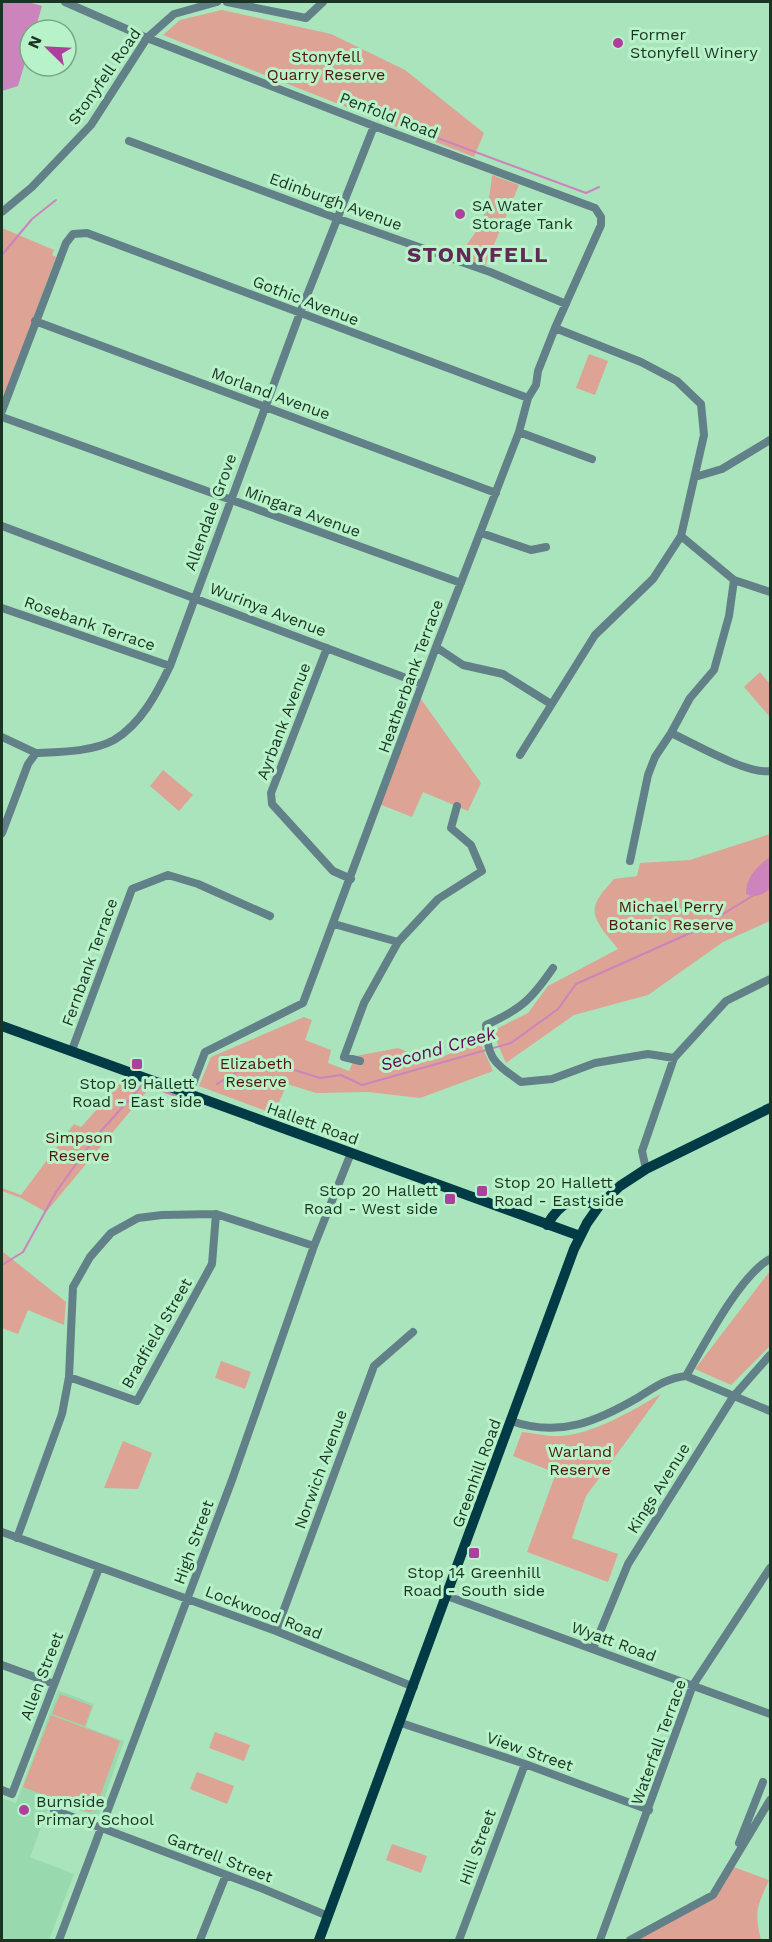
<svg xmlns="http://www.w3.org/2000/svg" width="772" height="1942" viewBox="0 0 772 1942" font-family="'Work Sans',sans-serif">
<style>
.built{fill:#98daae}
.green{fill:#dda394}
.water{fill:#cb84bc}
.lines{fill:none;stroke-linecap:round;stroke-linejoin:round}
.stream{stroke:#cb84bc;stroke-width:2}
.minor{stroke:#628088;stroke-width:8}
.major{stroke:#023a45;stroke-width:10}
.poi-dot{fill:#ae3f9d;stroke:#b7f2c9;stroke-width:2}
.labels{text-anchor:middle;stroke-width:6;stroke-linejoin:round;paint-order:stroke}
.poi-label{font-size:16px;fill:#1b3323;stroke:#b7f2c9;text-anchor:start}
.park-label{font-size:16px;fill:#4f180b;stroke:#b7f2c9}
.street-label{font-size:16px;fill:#1b3323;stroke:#b7f2c9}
.water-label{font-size:18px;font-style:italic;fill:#610956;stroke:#b7f2c9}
.district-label{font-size:22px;font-weight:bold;letter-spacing:1.5px;fill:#602956;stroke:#b7f2c9}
</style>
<rect width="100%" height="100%" fill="#aae4bc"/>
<path class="built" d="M58,1690l36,14 -8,23 38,14 -26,76 -47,-17 -21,57 44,17 -25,66h-47v-142l14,5z"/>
<path class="green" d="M222,10l109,24 74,36 79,63 -10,24 -311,-122 17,-15z
M492,175l27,10 -34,81 -27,-10c24,-30 30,-42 34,-81z
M2,228l52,22 -2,5 4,2 -54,145z
M589,354l19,7 -13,34 -19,-7z
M760,672l10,12v33l-26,-30z
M418,695l63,88 -13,28 -45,-19 -11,25 -33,-13z
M163,770l30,25 -14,16 -29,-25z
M770,834v87l-47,21 -75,53 -74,20 -68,48 -14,-32 36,-18 20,-27 70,-37c-8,-11 -29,-30 -22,-46 4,-9 12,-17 18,-24l23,-3 3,-13 50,-3z
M304,1017l8,3 -7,20 26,10 -3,13 21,8 7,-15 42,-8 33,13 49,-19 13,29 -73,27 -52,-6 -52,1 -29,-9 -13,30 -75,-28 12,-29z
M124,1079l24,11 -102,122 -25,-14 -19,-7v-3l19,7 53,-71 7,3z
M2,1251l64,51 -2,23 -36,-15 -10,24 -16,-6z
M770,1271v75l-39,39 -36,-16z
M221,1361l30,11 -6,17 -30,-11z
M661,1394l-75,102 -14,42 46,16 -10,28 -81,-30 29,-79 -43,-17 9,-24c12,1 26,5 38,4 32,-1 73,-26 101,-42z
M123,1441l29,12 -14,36 -34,-1z
M60,1694l32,12 -7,20 -33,-12z
M51,1715l69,26 -25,69 -6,2 -66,-25z
M215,1732l35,13 -6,16 -35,-13z
M197,1772l37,14 -7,18 -37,-15z
M392,1844l35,12 -6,17 -35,-13z
M731,1866l38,14c-12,27 -15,31 -8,60h-131l83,-45z"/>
<path class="water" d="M2,2h26l14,4 -7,24h-5v16l-12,40 -16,5z
M770,857v32c-8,6 -15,9 -24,5 0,-17 11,-28 24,-37z"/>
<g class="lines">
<path class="stream" d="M424,133l162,60 13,-6
M2,255l30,-36 24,-19
M217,1084l30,-18 38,1 35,11 21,-3 21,10 149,-42 47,-34 18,-25 121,-54 57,-35
M2,1265l21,-13 33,-60 38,-53 49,-55 36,13"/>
<path class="minor" d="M65,2l82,36 227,88 221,82 6,9v8l-46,103 -17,43 -2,14 -8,13 -9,34 -83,215 -133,356 -98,49 -16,42
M227,2l79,16 17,-16
M129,141l207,77 154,54 76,32
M2,212l30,-25 59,-62 56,-87 27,-24 43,-12
M35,321l461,172
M2,411l64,-168 7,-9 14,-1 441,165
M2,417l459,166
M519,432l73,27
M695,477l27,-8 48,-29
M2,526l420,158
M481,533l50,17 15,-3
M681,536l53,44 36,12
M2,608l168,58
M436,647l27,18 40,9 48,30
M327,648l-56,145 1,11 61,67 18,8
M671,733c22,10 77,42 99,38
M2,737l34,16
M520,755l75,-120 58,-56 28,-43 23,-101 -3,-31 -24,-23 -36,-19 -86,-34
M2,833l26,-69 8,-11c23,-1 56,-1 78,-13 27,-16 43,-47 56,-74l130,-353 74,-187
M630,861l18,-86 7,-18 16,-24 19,-35 24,-28 15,-54 5,-36
M334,924l64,18
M553,968c-22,32 -32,41 -67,57 1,35 9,38 35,57l31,-3 43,-16 53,-9 26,4 -32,93 4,18
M72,1050l60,-161 36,-14 30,9 72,32
M674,1058l52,-57 44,-22
M360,1061l-16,-4 20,-54 34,-61 40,-43 44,-28 -11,-26 -20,-17 6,-22
M686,1376l84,35
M69,1377l68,24 75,-137 4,-50
M511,1421c49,17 87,0 128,-24 16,-10 28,-19 47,-21 18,-31 54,-101 84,-117
M2,1532l274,99 138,56
M17,1538l45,-124 7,-37 4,-90 17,-30 21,-24 27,-15 24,-3 54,-1 98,32
M447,1596l323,118
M276,1631l98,-265 39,-34
M593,1649l35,-85 105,-167 37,-42
M2,1665l52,19
M401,1723l124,41 124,46
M2,1790l10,4 87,-226
M54,1810l207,78 67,28
M739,1843l24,-61
M59,1940l173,-460 82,-234 37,-93
M200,1940l26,-65
M459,1940l66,-176
M600,1940l93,-255 77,-117
M630,1940l83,-45 57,-95"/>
<path class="major" d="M2,1026l578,210
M547,1225c14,-24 26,-29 52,-19
M319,1940l255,-691 13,-26 12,-17 21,-20 26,-17 124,-61"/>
</g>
<g class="poi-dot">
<circle cx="618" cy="43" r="6"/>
<circle cx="460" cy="214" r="6"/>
<rect x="131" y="1058" width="12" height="12" rx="3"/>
<rect x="476" y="1185" width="12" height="12" rx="3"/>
<rect x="444" y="1193" width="12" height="12" rx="3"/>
<rect x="468" y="1547" width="12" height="12" rx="3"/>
<circle cx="24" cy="1810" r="6"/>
</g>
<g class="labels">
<g class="poi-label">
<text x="630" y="40">Former<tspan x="630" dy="18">Stonyfell Winery</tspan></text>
<text x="472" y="211">SA Water<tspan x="472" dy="18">Storage Tank</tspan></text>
<text x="137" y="1089" text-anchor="middle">Stop 19 Hallett<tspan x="137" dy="18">Road - East side</tspan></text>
<text x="494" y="1188">Stop 20 Hallett<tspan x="494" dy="18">Road - East side</tspan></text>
<text x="438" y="1196" text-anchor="end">Stop 20 Hallett<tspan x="438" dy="18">Road - West side</tspan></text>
<text x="474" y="1578" text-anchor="middle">Stop 14 Greenhill<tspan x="474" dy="18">Road - South side</tspan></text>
<text x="36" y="1807">Burnside<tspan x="36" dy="18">Primary School</tspan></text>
</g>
<g class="park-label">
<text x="326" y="62">Stonyfell<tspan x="326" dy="18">Quarry Reserve</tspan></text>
<text x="671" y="912">Michael Perry<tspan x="671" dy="18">Botanic Reserve</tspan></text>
<text x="256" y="1069">Elizabeth<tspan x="256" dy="18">Reserve</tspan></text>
<text x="79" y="1143">Simpson<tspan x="79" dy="18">Reserve</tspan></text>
<text x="580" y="1457">Warland<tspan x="580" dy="18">Reserve</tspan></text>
</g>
<g class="street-label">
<text transform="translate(104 76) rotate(-55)" y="6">Stonyfell Road</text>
<text transform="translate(389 115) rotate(21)" y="6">Penfold Road</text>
<text transform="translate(336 201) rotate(20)" y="6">Edinburgh Avenue</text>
<text transform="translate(306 300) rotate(21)" y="6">Gothic Avenue</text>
<text transform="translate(271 393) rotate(20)" y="6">Morland Avenue</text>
<text transform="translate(303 511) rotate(20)" y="6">Mingara Avenue</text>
<text transform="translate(210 512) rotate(-70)" y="6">Allendale Grove</text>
<text transform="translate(268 609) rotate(21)" y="6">Wurinya Avenue</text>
<text transform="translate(90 623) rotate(19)" y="6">Rosebank Terrace</text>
<text transform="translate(410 676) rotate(-70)" y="6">Heatherbank Terrace</text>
<text transform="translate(283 721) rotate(-69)" y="6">Ayrbank Avenue</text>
<text transform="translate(89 962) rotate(-70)" y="6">Fernbank Terrace</text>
<text transform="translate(313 1123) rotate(20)" y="6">Hallett Road</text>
<text transform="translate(156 1333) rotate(-60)" y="6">Bradfield Street</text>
<text transform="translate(320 1469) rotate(-70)" y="6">Norwich Avenue</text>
<text transform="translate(476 1473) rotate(-70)" y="6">Greenhill Road</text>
<text transform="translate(658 1488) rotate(-58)" y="6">Kings Avenue</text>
<text transform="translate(193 1542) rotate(-70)" y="6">High Street</text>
<text transform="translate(264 1612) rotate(21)" y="6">Lockwood Road</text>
<text transform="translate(614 1641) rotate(20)" y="6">Wyatt Road</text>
<text transform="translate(41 1676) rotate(-69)" y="6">Allen Street</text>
<text transform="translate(658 1742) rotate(-70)" y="6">Waterfall Terrace</text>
<text transform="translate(530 1751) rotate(19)" y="6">View Street</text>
<text transform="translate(477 1847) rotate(-70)" y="6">Hill Street</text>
<text transform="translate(220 1857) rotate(21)" y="6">Gartrell Street</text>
</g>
<g class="water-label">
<text transform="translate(438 1049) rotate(-16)" y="6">Second Creek</text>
</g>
<g class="district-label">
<text x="478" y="262">STONYFELL</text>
</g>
</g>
<rect width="772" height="1942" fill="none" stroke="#1b3323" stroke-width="6"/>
<g transform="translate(48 48) rotate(294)"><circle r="28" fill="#b7f2c9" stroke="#79a687" stroke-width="1.5"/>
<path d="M0-4.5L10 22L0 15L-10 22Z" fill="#ae3f9d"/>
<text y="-9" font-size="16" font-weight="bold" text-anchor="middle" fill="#1b3323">N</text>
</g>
</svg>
